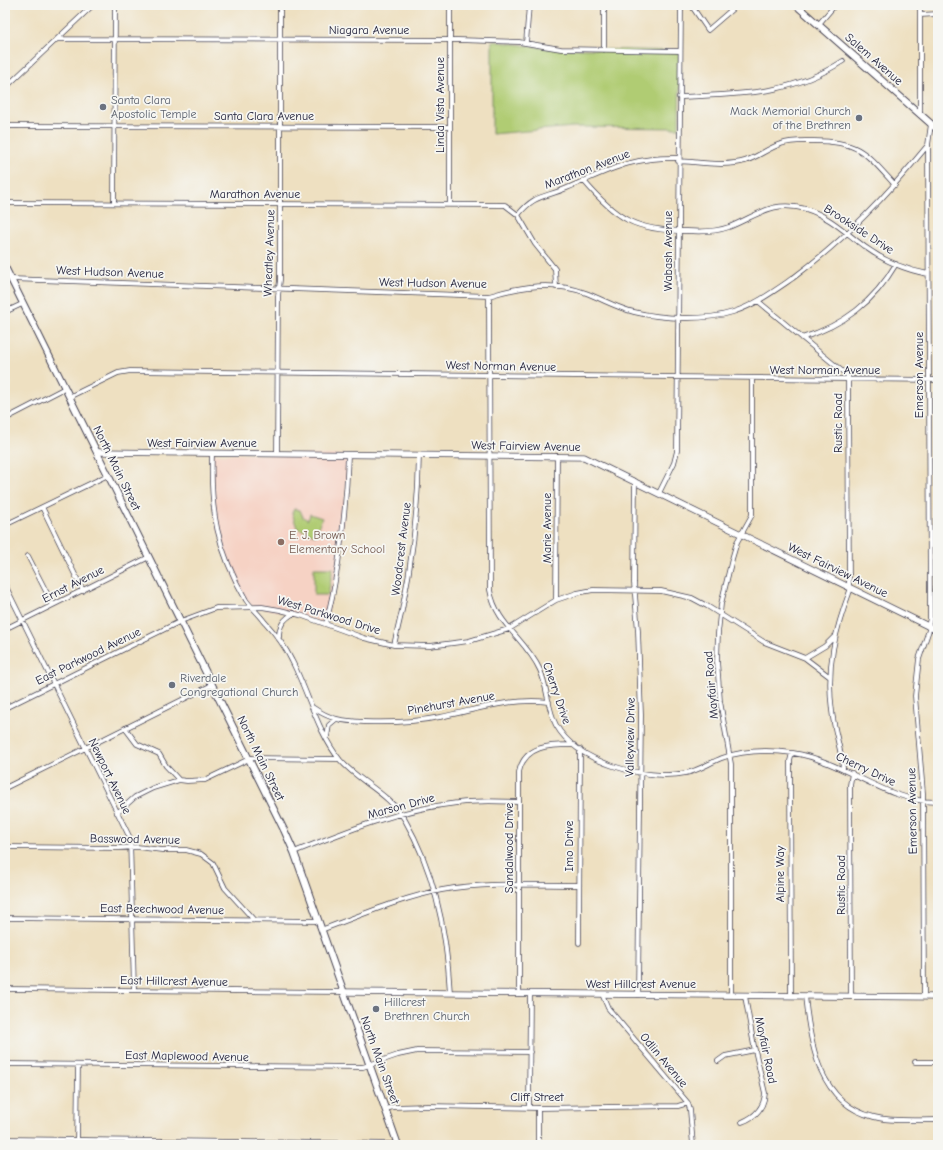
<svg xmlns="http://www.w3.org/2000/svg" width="943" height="1150" viewBox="0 0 943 1150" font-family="'Comic Neue',sans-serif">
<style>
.built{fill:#f6d2c4}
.green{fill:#b0cc73;stroke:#697757}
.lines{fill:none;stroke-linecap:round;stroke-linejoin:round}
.street-casing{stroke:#413e4f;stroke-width:5.5}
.secondary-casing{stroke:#413e4f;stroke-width:7}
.primary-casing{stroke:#413e4f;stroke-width:8}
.street{stroke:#fff;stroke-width:4}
.secondary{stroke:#fff;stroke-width:5.5}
.primary{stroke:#fff;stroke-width:6}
.worship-dot{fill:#6b7280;stroke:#f6f6f2;stroke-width:1.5}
.education-dot{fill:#8d6e63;stroke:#f6f6f2;stroke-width:1.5}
.labels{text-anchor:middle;stroke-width:3.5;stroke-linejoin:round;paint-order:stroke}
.street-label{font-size:12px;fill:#22223b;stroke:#f6f6f2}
.worship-label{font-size:12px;fill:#5b616d;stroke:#f6f6f2;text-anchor:start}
.education-label{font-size:12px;fill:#785e54;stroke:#f6f6f2;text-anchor:start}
</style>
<rect width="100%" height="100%" fill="#f6f6f2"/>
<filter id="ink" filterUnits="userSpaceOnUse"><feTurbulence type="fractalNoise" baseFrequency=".025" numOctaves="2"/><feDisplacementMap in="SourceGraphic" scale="8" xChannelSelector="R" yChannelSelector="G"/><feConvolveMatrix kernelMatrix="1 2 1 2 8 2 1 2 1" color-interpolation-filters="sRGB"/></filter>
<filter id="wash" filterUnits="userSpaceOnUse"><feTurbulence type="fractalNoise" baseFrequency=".012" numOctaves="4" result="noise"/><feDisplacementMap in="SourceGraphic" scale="16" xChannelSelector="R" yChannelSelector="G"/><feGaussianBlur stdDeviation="0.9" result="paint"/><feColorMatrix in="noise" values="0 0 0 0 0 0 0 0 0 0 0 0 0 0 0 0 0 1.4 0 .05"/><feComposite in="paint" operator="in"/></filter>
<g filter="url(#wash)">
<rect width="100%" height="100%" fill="#eee0c1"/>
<path class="built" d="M212,454l136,1 -5,80 -17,89 -26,-9 -48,-8 -16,-24 -21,-62z"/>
<path class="green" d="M492,41l54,7 134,3 -1,77 -106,-1 -81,7z
M294,509l6,1 3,7 5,3 2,-6 12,4 -7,17 -18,-7 -5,-15z
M314,568h19l-5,27h-14z"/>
</g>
<g filter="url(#ink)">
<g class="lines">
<defs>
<path id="street" d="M691,5l17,25 29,-25
M920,5v110
M920,15l18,-1
M818,25l17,-20
M57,39l401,1 61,2 42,7 119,2
M526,43l3,-38
M604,50v-45
M5,88l88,-83
M679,97c61,-3 110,-1 164,-36
M5,126l445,1
M678,161c21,1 47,6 67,0 13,-4 23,-13 36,-17 10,-4 22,-3 33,-3 45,0 52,12 81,44
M583,180c33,39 52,51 104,51 14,1 28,1 42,-4 30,-12 42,-27 77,-18 23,7 40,24 59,38 18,13 41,23 63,27
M5,203l500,2 13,10 17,29 20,25 1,18
M114,203l1,-198
M450,204v-199
M518,215c17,-21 26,-17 49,-27 43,-18 62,-31 111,-30
M11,279l478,17c32,-10 65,-15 97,-3 16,6 31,15 48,19 28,7 71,9 99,0 22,-7 41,-21 60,-34 53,-39 94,-83 135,-133
M489,296l1,294c6,35 36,49 50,80 8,18 7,38 16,55 21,38 90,56 130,48 12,-2 23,-10 36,-15 22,-8 48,-8 71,-5 52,8 92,49 145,49
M758,301l90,75 1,211
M5,312l17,-8
M802,338c42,-13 72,-36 94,-74
M69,397l49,-24 12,-2 808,9
M5,419l60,-31
M212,454c-2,57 5,96 34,146 5,7 13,14 18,21 11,12 21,25 28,40 16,31 26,72 48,99 19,22 49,33 65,60 30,52 42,114 45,173
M277,454l1,-158 2,-16v-275
M635,481l-1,102 4,48 3,84 -3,280
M659,493l15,-30 3,-12 4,-446
M42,507l41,84
M5,525l103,-50
M28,556l25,49
M5,585l125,253 4,152
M556,600l1,-144
M326,624c14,-56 20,-112 22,-169
M928,627l2,-9 -2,-473 3,-21
M5,629l144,-72
M279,637c0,-12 5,-18 15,-24
M394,645c16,-63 24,-126 25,-190
M805,658l20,-12 9,-9
M312,707c19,13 30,14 52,15 25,1 51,0 76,-5 36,-7 72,-20 109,-15
M5,708l176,-87 35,-13 46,-1 18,3 20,5 64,23 30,7 36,1 39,-5 40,-12 47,-29 21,-7 16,-3 68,1 31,7 15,8 57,36 41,16 25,19
M125,728l12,16 22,10 7,12 13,14
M327,737l2,-12 6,-5
M249,758l90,1
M843,768c-2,-19 -9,-38 -11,-57 -6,-45 3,-81 19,-123
M5,788l207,-103
M117,813l18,-16 18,-9 26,-8 8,1 18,-1 44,-21
M5,847l114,1 18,-1 25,3h24l15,4 12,9 12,25 29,32
M294,852c52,-21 107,-43 163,-49 21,-3 41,-2 62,-1
M5,918l313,3
M321,930c38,-14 82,-33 121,-40 45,-8 92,-5 137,-5
M579,943l1,-194
M5,989l339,3
M519,994v-222c6,-28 33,-27 55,-27
M602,994l6,14 80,95 2,7 3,35
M731,995v-231l-11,-63 -3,-40 1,-28 3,-29 11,-45 5,-17 15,-27v-136
M791,996l-1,-235 2,-8
M805,996c5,48 14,108 69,121 20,5 43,3 64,3
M851,996l-1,-211 2,-12
M924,997l-1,-204 -8,-97 4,-37 11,-32
M718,1061l7,-5 30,-6
M915,1062h23
M5,1064l358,3 35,-12 19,-4 113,1
M529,1106l1,-112
M386,1109l7,-2 35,-1 110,2 140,-2 10,-3
M742,1122c13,-5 22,-14 23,-29l-11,-47 -9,-50
M5,1139l393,5
M77,1145l1,-80
M538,1145v-37"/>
<path id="secondary" d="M97,452l487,5 354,174
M344,992l594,5"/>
<path id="primary" d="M796,5l142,125
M5,267l280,565 9,20 104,293"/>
</defs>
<use href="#street" class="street-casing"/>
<use href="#secondary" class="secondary-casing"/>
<use href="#primary" class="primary-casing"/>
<use href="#street" class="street"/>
<use href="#secondary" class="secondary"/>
<use href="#primary" class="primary"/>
</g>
</g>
<g class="worship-dot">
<circle cx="103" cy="107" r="4"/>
<circle cx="859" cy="118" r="4"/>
<circle cx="172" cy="685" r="4"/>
<circle cx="376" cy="1009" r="4"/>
</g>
<circle class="education-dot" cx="281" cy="542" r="4"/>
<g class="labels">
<g class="street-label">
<text x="369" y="34">Niagara Avenue</text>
<text transform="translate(874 59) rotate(41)" y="4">Salem Avenue</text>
<text transform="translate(440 105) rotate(-90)" y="4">Linda Vista Avenue</text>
<text x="264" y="120">Santa Clara Avenue</text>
<text transform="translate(587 169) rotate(-21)" y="4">Marathon Avenue</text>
<text x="255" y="198">Marathon Avenue</text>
<text transform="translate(859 229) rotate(33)" y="4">Brookside Drive</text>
<text transform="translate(668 251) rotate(-90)" y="4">Wabash Avenue</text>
<text transform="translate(269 253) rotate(-88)" y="4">Wheatley Avenue</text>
<text transform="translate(110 272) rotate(2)" y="4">West Hudson Avenue</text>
<text transform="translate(433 283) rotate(1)" y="4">West Hudson Avenue</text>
<text transform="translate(501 366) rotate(1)" y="4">West Norman Avenue</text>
<text x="825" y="374">West Norman Avenue</text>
<text transform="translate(919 375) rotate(-90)" y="4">Emerson Avenue</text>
<text transform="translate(838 423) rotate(-90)" y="4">Rustic Road</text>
<text x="202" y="447">West Fairview Avenue</text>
<text transform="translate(526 446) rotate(1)" y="4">West Fairview Avenue</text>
<text transform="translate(117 468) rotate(64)" y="4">North Main Street</text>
<text transform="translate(547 528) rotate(-90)" y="4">Marie Avenue</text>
<text transform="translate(401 549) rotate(-83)" y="4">Woodcrest Avenue</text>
<text transform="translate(838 570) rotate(26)" y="4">West Fairview Avenue</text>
<text transform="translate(73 584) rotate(-27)" y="4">Ernst Avenue</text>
<text transform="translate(329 615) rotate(17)" y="4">West Parkwood Drive</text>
<text transform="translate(88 656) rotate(-26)" y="4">East Parkwood Avenue</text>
<text transform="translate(711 685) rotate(-95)" y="4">Mayfair Road</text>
<text transform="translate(557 693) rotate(71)" y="4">Cherry Drive</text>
<text transform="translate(451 703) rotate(-10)" y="4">Pinehurst Avenue</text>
<text transform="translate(630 737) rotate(-89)" y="4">Valleyview Drive</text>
<text transform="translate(261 758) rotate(64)" y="4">North Main Street</text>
<text transform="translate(866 769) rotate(25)" y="4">Cherry Drive</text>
<text transform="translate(110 776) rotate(64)" y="4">Newport Avenue</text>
<text transform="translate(401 806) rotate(-15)" y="4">Marson Drive</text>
<text transform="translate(912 811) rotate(-91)" y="4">Emerson Avenue</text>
<text transform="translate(135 839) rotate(1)" y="4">Basswood Avenue</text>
<text transform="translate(569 846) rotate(-90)" y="4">Imo Drive</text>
<text transform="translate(509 848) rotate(-90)" y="4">Sandalwood Drive</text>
<text transform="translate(780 874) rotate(-90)" y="4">Alpine Way</text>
<text transform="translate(841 885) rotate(-90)" y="4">Rustic Road</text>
<text transform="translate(162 909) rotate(1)" y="4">East Beechwood Avenue</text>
<text transform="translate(174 981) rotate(1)" y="4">East Hillcrest Avenue</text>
<text x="641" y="988">West Hillcrest Avenue</text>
<text transform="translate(766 1050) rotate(78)" y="4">Mayfair Road</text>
<text transform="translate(187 1056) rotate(1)" y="4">East Maplewood Avenue</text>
<text transform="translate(380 1060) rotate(70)" y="4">North Main Street</text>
<text transform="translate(664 1060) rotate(50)" y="4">Odlin Avenue</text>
<text x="537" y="1101">Cliff Street</text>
</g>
<g class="worship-label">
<text x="111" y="104">Santa Clara<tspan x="111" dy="14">Apostolic Temple</tspan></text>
<text x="851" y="115" text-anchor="end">Mack Memorial Church<tspan x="851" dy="14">of the Brethren</tspan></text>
<text x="180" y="682">Riverdale<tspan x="180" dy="14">Congregational Church</tspan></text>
<text x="384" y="1006">Hillcrest<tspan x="384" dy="14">Brethren Church</tspan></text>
</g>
<g class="education-label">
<text x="289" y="539">E. J. Brown<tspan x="289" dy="14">Elementary School</tspan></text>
</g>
</g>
<rect width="943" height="1150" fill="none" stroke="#f6f6f2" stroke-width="20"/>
</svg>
